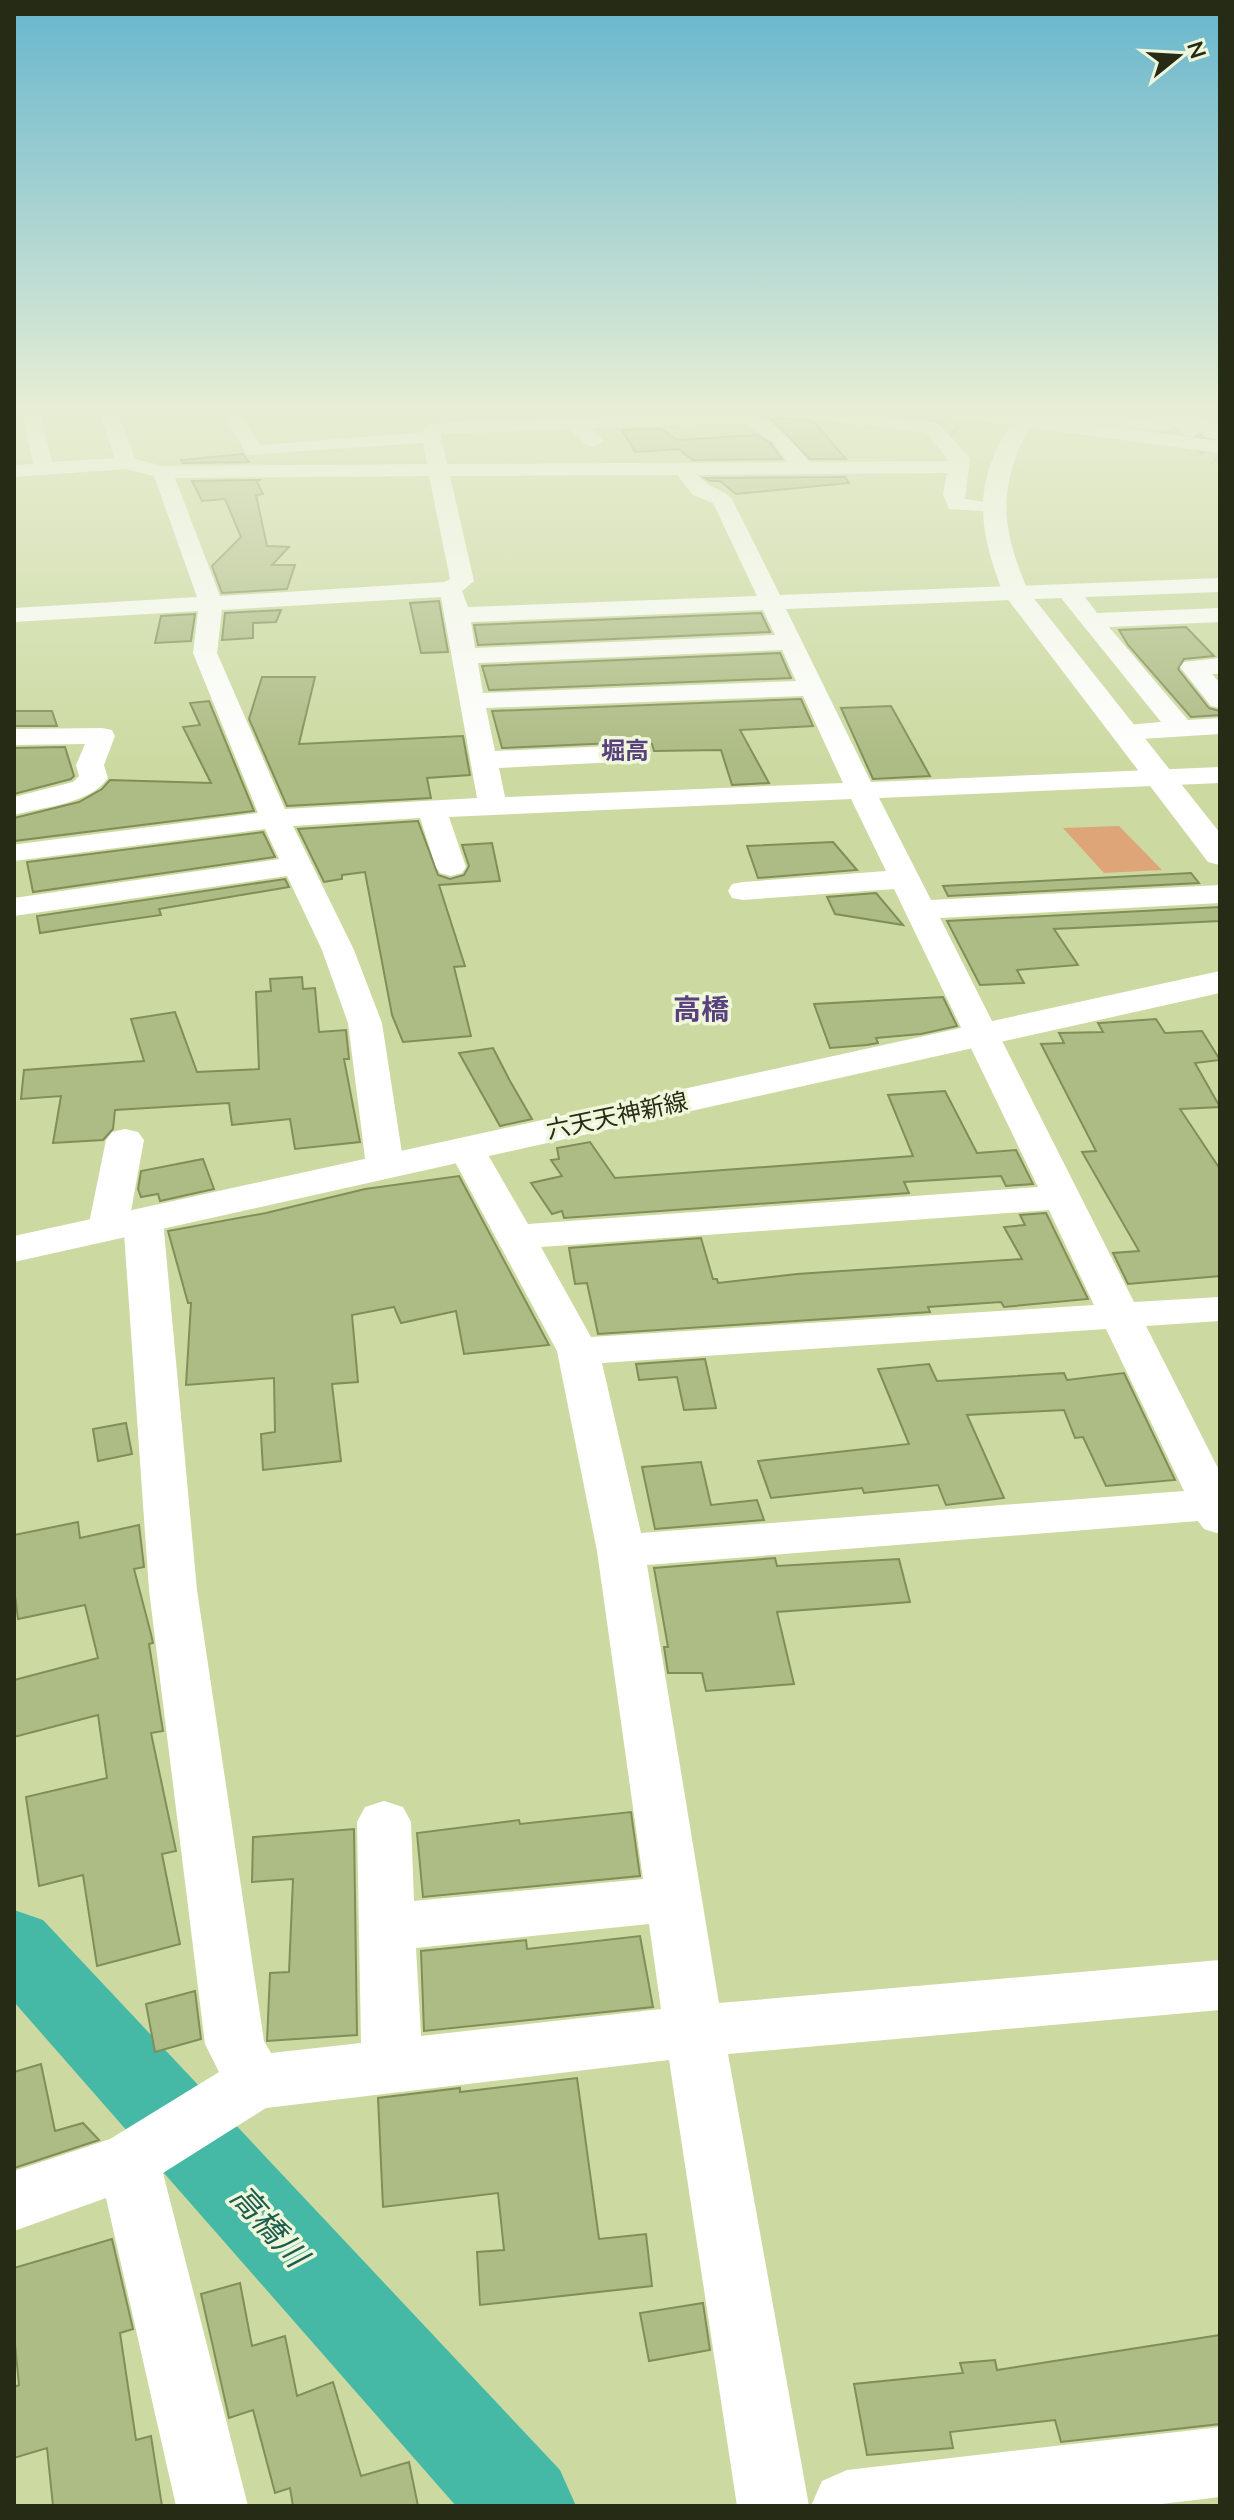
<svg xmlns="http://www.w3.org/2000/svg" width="1234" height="2520" viewBox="0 0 1234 2520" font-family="'Nunito Sans','Noto Sans JP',sans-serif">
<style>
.green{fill:#dea578}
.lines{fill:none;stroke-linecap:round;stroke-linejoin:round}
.river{fill:#45b9a5;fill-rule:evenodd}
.building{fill:#adbb84;stroke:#818e58;stroke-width:2}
.minor-tunnel{stroke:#abb786;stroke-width:21;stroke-dasharray:21 11;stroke-linecap:butt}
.tertiary-tunnel{stroke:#abb786;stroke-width:24;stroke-dasharray:24 12;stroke-linecap:butt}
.minor{fill:#fff;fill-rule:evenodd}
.tertiary{fill:#fff;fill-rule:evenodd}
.secondary{fill:#fff;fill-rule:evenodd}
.trunk{fill:#fff;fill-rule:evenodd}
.labels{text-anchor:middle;stroke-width:7;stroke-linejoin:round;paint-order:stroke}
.far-quarter-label{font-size:24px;font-weight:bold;fill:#58417e;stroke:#eff7db}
.street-label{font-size:24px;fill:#262b15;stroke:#eff7db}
.quarter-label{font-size:28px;font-weight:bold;fill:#58417e;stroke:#eff7db}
.near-water-label{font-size:32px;font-style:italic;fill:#1d5c51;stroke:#eff7db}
</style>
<rect width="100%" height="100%" fill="#ccdaa2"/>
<path class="green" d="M1119,826l43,44 -58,3 -41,-45z"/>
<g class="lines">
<path class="river" d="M14,1910l29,10 517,550 16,36h-120l-442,-504z"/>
</g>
<path class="building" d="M783,418l31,4 32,37h-36l-39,-40z
M661,429l17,11 79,-5 13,8 12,16 -89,1 -15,-11 -43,3 -13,-22z
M243,454l6,8 -66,1 -2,-3z
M845,477l4,6 -113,11 -16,-13h-10l-5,-3z
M260,480l-3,2 6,12 -7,1 11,51 22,1 -17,18h23l-8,24 -65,4 -10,-27 29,-29 -16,-38 -23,2 -10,-20z
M439,601l9,51 -27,1 -11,-50z
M281,610l-5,12 -23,1v15l-31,2 3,-27z
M761,613l9,19 -292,13 -4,-20z
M195,614l-4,27 -36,2 6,-27z
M1186,627l28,29 -30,3 -6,10 31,39 11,3v4l-29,2 -63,-72 -9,-15z
M780,653l11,25 -302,12 -7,-24z
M262,677h53l-16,67 164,-8 7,39 -43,3 4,20 -144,8 -38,-87z
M801,699l12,27 -73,4 29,53 -37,2 -11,-35 -67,1 -2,-7 -15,-2 -135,6 -10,-37z
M209,701l45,110 -240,30v-23l65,-16 23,-13 8,-9 101,3 -28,-56 17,-2 -10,-22z
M891,706l39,70 -57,3 -32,-71z
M14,711h38l5,15h-43z
M65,747l9,29 -3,3 -57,15v-46z
M418,821l20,54 12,4 14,-4 5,-9 -7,-21 30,-2 8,38 -61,4 26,81 -11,1 17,69 -68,6 -11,-27 -27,-143 -23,3v4l-18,3 -26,-53z
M263,832l12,25 -242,35 -6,-30z
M833,842l24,28 -99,8 -11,-32z
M1191,873l8,10 -251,13 -5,-10z
M285,879l4,8 -130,22 2,6 -76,11 -45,7 -3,-17z
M876,893l27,32 -68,-11 -8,-17z
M1220,907v14l-166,8 24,36 -61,5 7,13 -44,2 -33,-64z
M302,977l1,12 12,-1 4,44 27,-2 3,29h-5l16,83 -65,7 -5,-30 -58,6 -3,-22 -114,7 -2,19 -10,11 -50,3 8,-47 -40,3 3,-29 120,-9 -13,-42 44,-7 22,60 62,-3 -3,-77 15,-1 -1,-12z
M943,997l14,29 -36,8 -45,4 2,5 -11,2 -37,3 -16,-44z
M1156,1019l9,14 37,-2 18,29 -25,3 25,44 -40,2 40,60v107l-92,8 -15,-31 26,-2 -57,-99 14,-1 -55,-107 23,-1 -5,-10 44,-1 -5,-9h2z
M493,1048l17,33 22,38 -32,7 -41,-73z
M945,1091l32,62 39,-3 17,34 -27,2 -5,-10 -97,6 5,11 -345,25 -2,-7 -10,3 -21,-31 31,-7 -11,-16 8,-1 -2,-11 33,-6 25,36 298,-22 -25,-61z
M203,1159l11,30 -54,12 -2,-7 -17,3 -3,-8 3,-18z
M459,1176l90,169 -85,9 -8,-43 -55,12 -7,-16 -42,8 6,67 -26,2 9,77 -78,9 -2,-36 14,-2 -1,-54 -88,7 5,-82h-3l-20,-72 98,-18 99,-24z
M1046,1213l42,86 -84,8 -3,-5 -73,5 2,5 -332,22 -11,-51 -12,1 -6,-36 132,-10 12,41h4l1,4 79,-9 225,-15 -18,-32 21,-2 -5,-10z
M705,1359l11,49 -32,2 -7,-33 -38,3 -3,-16z
M929,1364l8,17 127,-8 3,7 57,-7 51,107 -69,6 -23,-49 -8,1 -11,-28 -97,5 37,83 -58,7 -8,-20 -74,8 -2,-5 -91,10 -13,-37 151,-17 -31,-75z
M126,1423l6,31 -34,7 -5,-32z
M701,1462l10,43 46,-5 7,20 -109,9 -13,-62z
M78,1522l2,16 59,-13 5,42 -10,2 17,65 2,9 -4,1 14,87 -12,2 25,118 -14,3 18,90 -83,22 -14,-91 -44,11 -13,-89 81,-19 -9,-63 -84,22v-57l84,-22 -13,-53 -67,14 -4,-32v-52z
M775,1558l2,8 122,-7 11,43 -133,10 17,72 -88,7 -4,-18h-34l-4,-26h4l-14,-79z
M631,1812l9,64 -217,21 -6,-64 102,-13 1,4z
M354,1829l3,206 -90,6 3,-68 19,-1 4,-93 -41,3 1,-45z
M640,1936l13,71 -229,24 -3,-80 105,-11 1,9z
M195,1991l6,48 -46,13 -9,-48z
M41,2064l14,67 28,-8 16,17 -85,28v-96z
M577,2078l22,161 47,-5 6,52 -172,19 -3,-53 27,-2 -6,-57 -115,14 -5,-109 82,-10v4z
M112,2239l21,90 -13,4 16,107 15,-4 11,70h-109l-6,-58 -33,10v-71l5,-2 -5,-51v-66z
M240,2283l12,63 33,-10 12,60 36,-14 28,94 48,-14 9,44h-125l-3,-18 -15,5 -22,-83 -24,8 -28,-124z
M703,2303l7,47 -61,11 -9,-48z
M1220,2335v89l-159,18 -6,-22 -105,12 3,16 -86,7 -13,-71 109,-11 -3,-10 35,-3 2,10z"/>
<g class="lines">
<path class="minor-tunnel" d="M929,408l26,25"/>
<path class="tertiary-tunnel" d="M1192,431l28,25"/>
<path class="minor" d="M21,408h18l13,54 62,-4 -15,-50h18l18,51 28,7 264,-2 -4,-21 -176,12 -27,-47h18l22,37 163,-13 3,-7 7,-2 234,-9 -2,-6h18l3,5c67,-2 79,-7 123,49l140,-1 -23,-28 -153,-19 -9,-6h56l112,14 7,2 31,34 -5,41 33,5 4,4 -4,4 -49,-3 -6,-15 4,-21 -249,2c11,14 25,13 34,24l48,96 440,-17v14l-135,5 12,16 123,-5v14l-111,5 79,93 32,-2v16l-95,6 -9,-2 -4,-6 4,-6 45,-4 -100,-124 -275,11 85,173 349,-15v16l-341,15 52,102 289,-15v18l-280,15 194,384 86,-5v24l-74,5 74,146v62l-16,-5 -6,-8 -551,44 72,438 501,-43v50l-492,44 81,452h-72l-68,-446 -403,48 -103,65 85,333h-72l-70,-308 -92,33v-60l96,-32 109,-67 -14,-28 -56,-454 -25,-357 -16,7 -14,-4 -6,-8 18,-88 6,-8 13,-3 13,3 6,8 -13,71 12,-3 14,4 6,8 34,370 67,451 7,12 90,-10 -4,-221 8,-15 19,-6 19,6 8,15 3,79 229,-22 -46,-328 -40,-200 -109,-202 6,-8 13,-3 13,3 48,83 510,-37 -144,-298 -151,11 -11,-2 -4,-7 4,-7 11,-2 143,-11 -35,-72 -402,18 17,50 -4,6 -11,3 -11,-3 -4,-6 -16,-49 -127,8 61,124 28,73 22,143 -6,8 -13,3 -13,-3 -6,-8 -18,-143 -26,-73 -35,-74 -273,40v-18l265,-39 -14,-30 -251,32v-16l5,-1 239,-31 -65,-160 5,-42 -184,11v-14l183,-11 -43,-121 -28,-7 -112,8v-12l19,-1zM743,423l29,18 16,21 -341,2 -6,-27v-3l128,-5 18,16 7,2 10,-6 -13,-13zM677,475l16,20 20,8 44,93 -289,11 -6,-16 12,-10 -24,-105zM429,476l21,103 -6,3 -224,14 -45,-118zM441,597l36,201 -192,11 -68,-156 5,-43zM763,610l12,25 -300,13 -4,-26zM782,650l14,31 -313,12 -5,-30zM803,696l40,87 -338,14 -6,-29 138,-7 10,-2 4,-6 -4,-6 -10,-2 -142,6 -9,-43zM1049,1210l45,95 -503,32 -50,-90zM1106,1329l78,162 -543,42 -39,-170zM649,1924l12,85 -240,27 -5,-88z
M1022,408h34l95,11 -8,-11h19l14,16 -3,4 -19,3 -119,-14 -6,9 -7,2 -10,-6z
M1171,408h21l28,20v12l-15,-3z
M1220,658v16h-8l8,9v25l-9,-2 -31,-39 4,-5z
M102,728l10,2 3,6 -11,29 4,13c-18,26 -65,29 -94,37v-18l59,-15 6,-6 -3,-11 9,-21 -71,1v-16z
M1220,2427v70l-75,9h-334l11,-25 25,-11z"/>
<path class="tertiary" d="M1155,408h23l25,23 -11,6 -7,-2z
M1022,416l10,6c-35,65 -32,102 -4,169l192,242v32l-12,-3 -205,-269c-26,-67 -31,-113 12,-175z"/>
<path class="secondary" d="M1220,971v22l-1206,269v-26z"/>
<path class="trunk" d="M915,408h59l246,33v12l-295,-39z"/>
</g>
<linearGradient id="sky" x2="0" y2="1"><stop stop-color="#67b6cd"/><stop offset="0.54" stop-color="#e8eed5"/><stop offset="1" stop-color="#e8eed5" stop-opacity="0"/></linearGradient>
<rect width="1234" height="761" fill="url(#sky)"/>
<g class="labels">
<g class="far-quarter-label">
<text x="625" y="759">堀高</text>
</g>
<g class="street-label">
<text transform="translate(617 1116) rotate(-12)" y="8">六天天神新線</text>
</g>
<g class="quarter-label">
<text x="701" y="1019">高橋</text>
</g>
<g class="near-water-label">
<text transform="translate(269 2226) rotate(48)" y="11">高橋川</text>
</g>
</g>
<rect width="1234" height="2520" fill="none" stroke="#262b15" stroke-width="32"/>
<g transform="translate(1178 56) rotate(72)" stroke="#eff7db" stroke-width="6" paint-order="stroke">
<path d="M0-6L14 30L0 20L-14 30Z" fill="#262b15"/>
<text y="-12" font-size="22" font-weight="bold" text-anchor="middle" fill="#262b15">N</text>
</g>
</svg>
